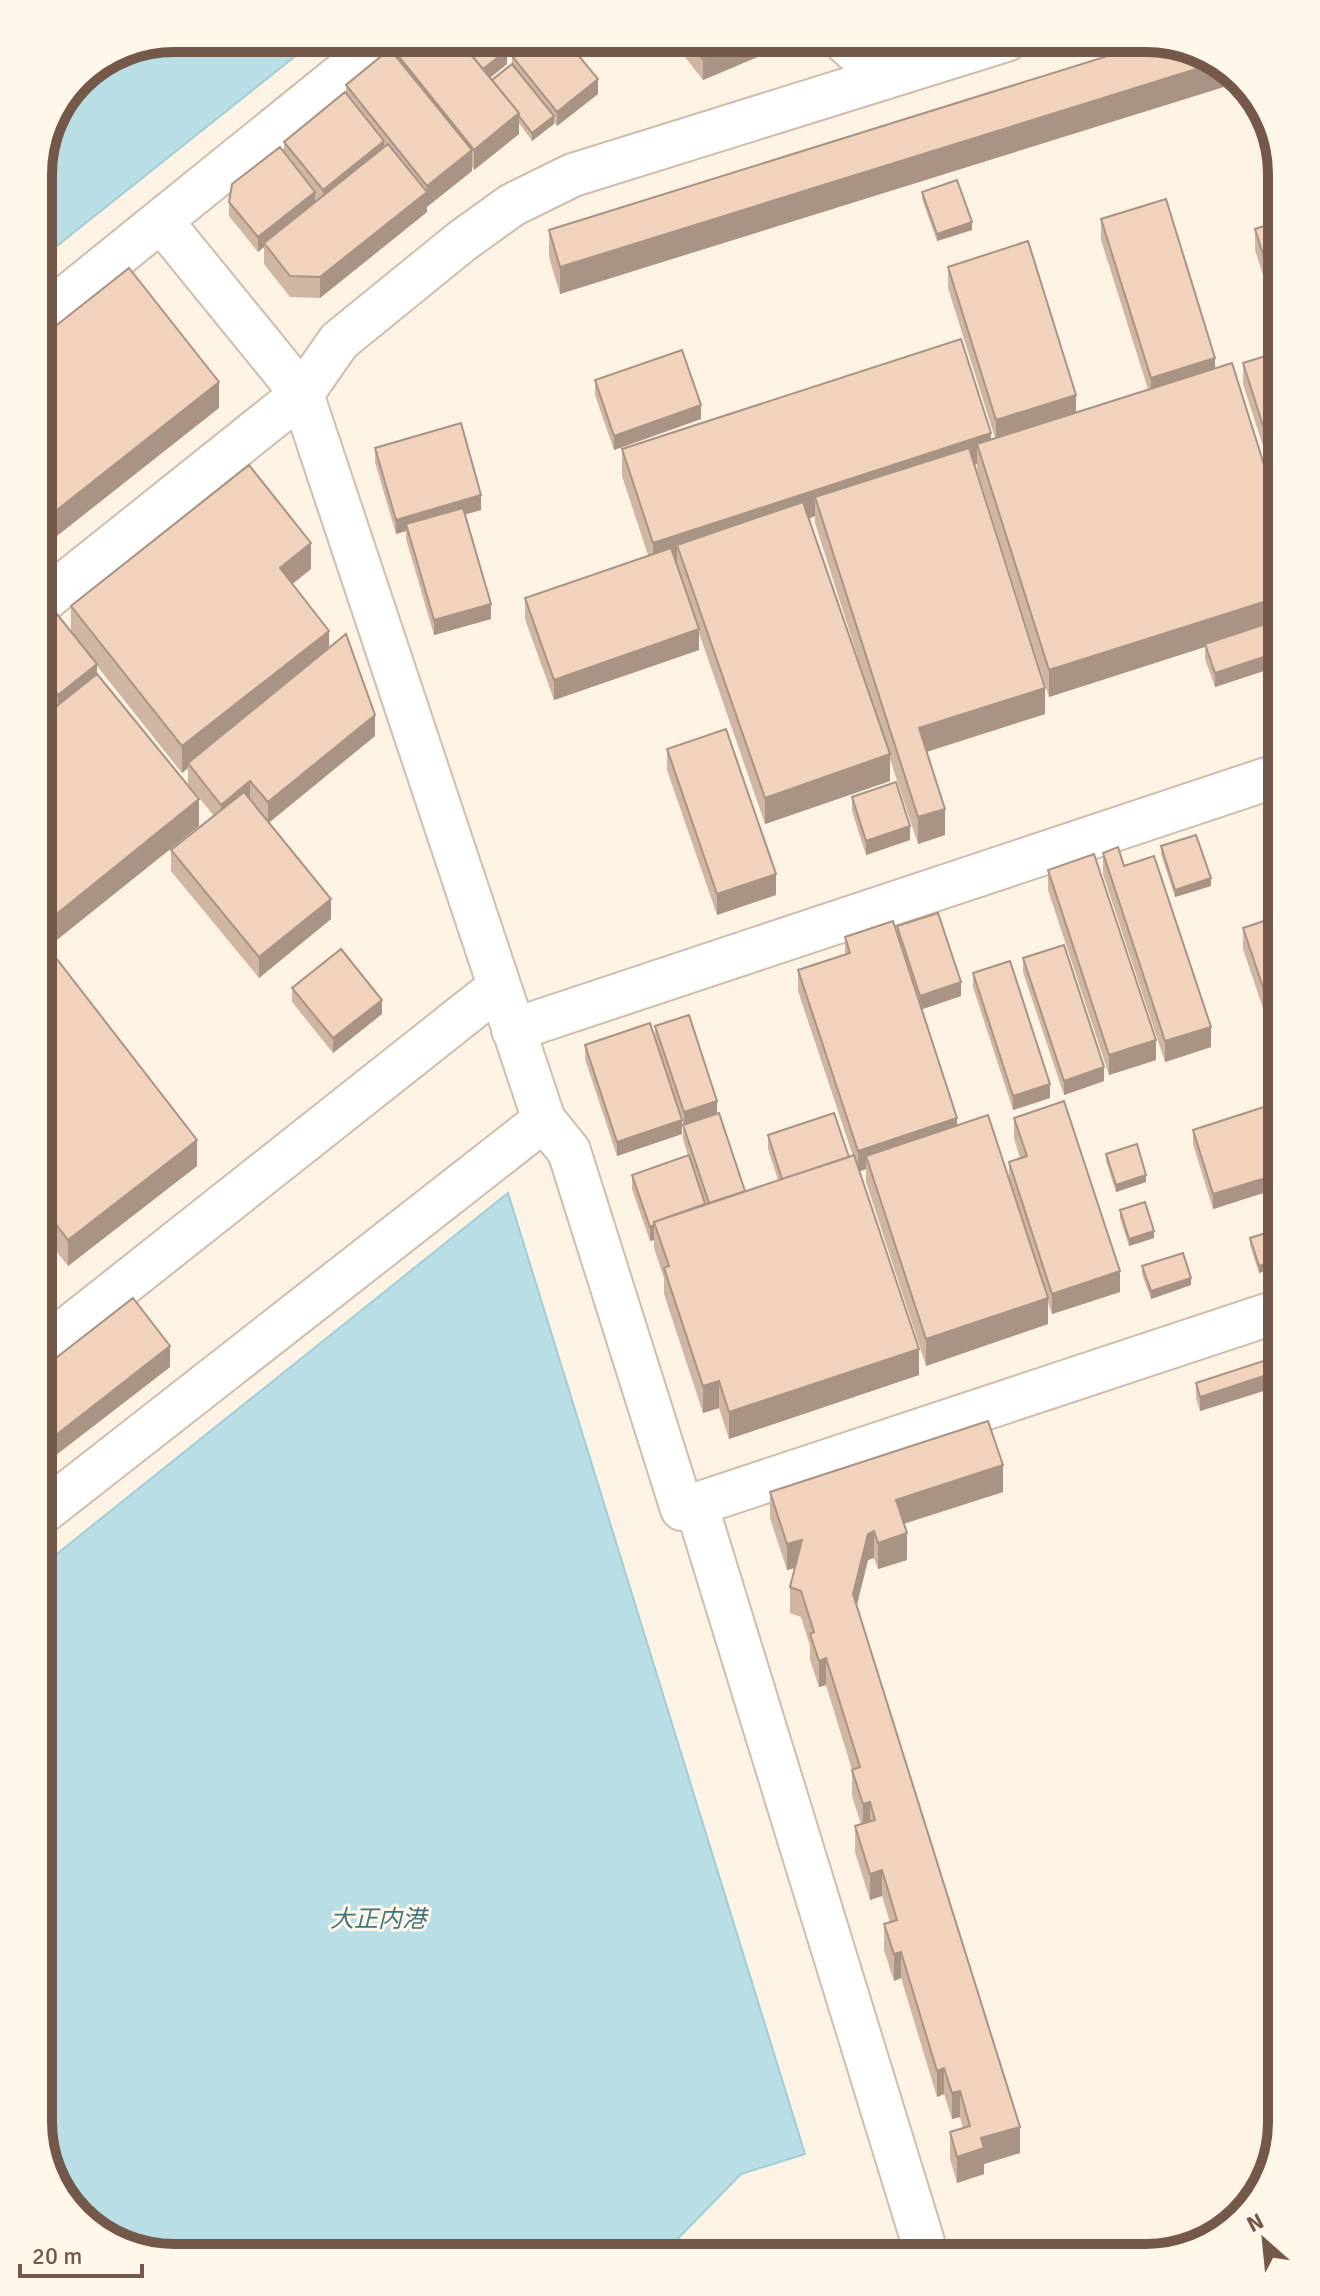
<svg xmlns="http://www.w3.org/2000/svg" width="1320" height="2296" viewBox="0 0 1320 2296" font-family="Signika,'Noto Sans JP',sans-serif">
<style>
.water{fill:#b9dee5;stroke:#9fced7;stroke-width:2}
.lines{fill:none;stroke-linecap:round;stroke-linejoin:round}
.minor-casing{stroke:#cfbdad;stroke-width:46}
.minor{stroke:#fff;stroke-width:42}
.wall{fill:#cfb5a2;fill-rule:evenodd}
.shaded-wall{fill:#a99384}
.building{fill:#f1d2bc;stroke:#a99384;stroke-width:2}
.labels{text-anchor:middle;stroke-width:6;stroke-linejoin:round;paint-order:stroke}
.water-label{font-size:24px;font-style:italic;fill:#417580;stroke:#fff7ea}
.rim{fill:none;stroke:#74594a;stroke-width:10}
</style>
<rect width="100%" height="100%" fill="#fcf3e4"/>
<path class="water" d="M307,46h1l-270,215v-96l40,-88 44,-29z
M508,1193l297,961 -64,20 -82,84h-494l-67,-23 -46,-53 -14,-60v-553z"/>
<g class="lines">
<defs>
<path id="minor" d="M844,41l41,37
M162,222l140,172 242,726 25,31 113,358 600,-199
M38,320l339,-274
M38,605l264,-211 37,-53 123,-100 50,-36 61,-30 433,-135
M513,1030l769,-256
M38,1352l461,-365
M696,1504l227,738
M38,1516l506,-396"/>
</defs>
<use href="#minor" class="minor-casing"/>
<use href="#minor" class="minor"/>
</g>
<path class="wall" d="M1159,40l-599,254 -11,-37v-27z
M793,42l-90,38 -29,-37z
M522,44l-15,13v7l-17,14 2,2 20,-15v-9l86,38 -41,32 -3,-4 -22,19 -13,-18v11l-45,36 -2,-3v4l-45,35v6l-107,86 -30,-1 -26,-33v-17l-6,5 -29,-36v-14l55,-50v-10l62,-49v-8l46,-34v-3l3,-2z
M922,192l50,38 -35,11 -15,-42z
M1101,219l114,149 67,254 -6,2 6,20v21l-67,22 -10,-28v-12l-156,50 -72,-227v-6l-3,1 71,249 -118,38 18,83 -27,9 -28,-85v22l-125,43 -66,-191v17l-145,50 -29,-81v-21l123,-43 -26,-79v-27l369,-10 4,-1 -47,-150v-21l128,145 72,-23 -47,-149zM815,516v7l58,182 -64,-186z
M1282,220v115l-27,-85v-21z
M1282,351v127l-8,2 -31,-96v-21z
M595,380l106,39 -87,31 -19,-55z
M375,448l106,62 -16,4 26,105 -57,16 -28,-96v-8l-10,3 -21,-72z
M311,569l-19,15 37,64 46,88 -106,87 62,96 -72,59 -88,-107v-21l43,-34 -26,-32v-16l-6,5 -85,-107v8l102,152 -151,121 149,219 -129,100 -30,-38v-507l18,-14 -18,-22v-66l33,12v-25z
M667,749l109,146 -59,20 -50,-145z
M852,797l58,43 -44,15 -14,-44z
M1161,846l50,40 -36,11 -14,-43z
M1103,853l108,194 -46,15 -62,-188z
M1048,870l108,190 -47,15 -61,-185z
M1282,915l-13,111 -26,-77v-21z
M897,926l64,70 -39,13 35,116 52,52v-15l11,-4 -6,-20v-20l106,174 -68,22 -4,-11v21l-122,42 -60,-184v-13l-7,2 60,204 -190,64 -10,-31 -16,5 -39,-119v-16l-10,-30v-8l-4,1 -18,-52v-14l56,-19 -5,-17v-15l-28,-84v-14l62,88 28,77 33,-11 -10,-31v-14l81,22 4,-1 -55,-165v-21l47,-15v-18l52,-2z
M1023,958l81,123 -40,14 -41,-123z
M973,973l77,125 -37,12 -40,-123z
M292,988l90,26 -49,39 -41,-51z
M585,1045l97,89 -65,22 -32,-97z
M1193,1130l89,23v34l-69,22 -20,-65z
M1106,1154l40,28 -30,10 -10,-31z
M1120,1210l34,28 -25,8 -9,-28z
M1282,1228v38l-23,7 -9,-28v-7z
M1142,1266l49,19 -40,14 -9,-25z
M1282,1355v30l-82,26 -4,-13v-15z
M170,1367l-114,88 -18,-22v-61z
M770,1492h233l-99,32 3,36 -29,9 -4,-11 -6,2 -11,45 163,548 -36,11v10l-27,9 -7,-24v-27l13,-4 -3,-11 -8,2 -8,-25 -7,3 -36,-119 -7,3 -10,-31v-26l6,-2 -8,-26 -12,4 -15,-48v-26l6,-2 -9,-28v-26l-26,-85 -7,2 -9,-27v-14l-9,-29 -11,-4v-26l5,-19 -8,2 -17,-52z"/>
<path class="shaded-wall" d="M743,42h50l-90,38v-21z
M506,44h16l-15,13v7l-26,21v-15l25,-20z
M1222,61l18,21 -680,212v-27z
M598,79v15l-41,32v-14z
M519,113v21l-45,36v-20z
M554,116v8l-22,17v-8z
M384,141v15l-61,48v-14z
M472,150v21l-45,36v-21z
M315,192v14l-51,37v4l-6,5v-15z
M427,192v20l-107,86v-21z
M972,222v8l-35,11v-7z
M1215,358v21l-64,20v-21z
M219,382v26l-181,143v-26z
M1076,395v20l-80,26v-21z
M701,405v14l-87,31v-14z
M991,433v26l-14,-15v20l-156,51 -6,-18v19l-133,44 -5,-15v16l-24,8v-26z
M1282,457v21l-8,2v-20z
M481,495v15l-73,21 -2,-7v7l-10,3v-14z
M311,543v26l-31,25v-26z
M1282,596v26l-233,75v-27z
M491,604v15l-57,16v-15z
M699,629v21l-145,50v-20z
M329,631v26l-141,106v5l-6,5v-27z
M1282,651v14l-67,22v-14z
M97,664v14l-39,32v-15z
M1045,688v26l-126,40v-26z
M375,715v21l-107,87v-21z
M890,754v27l-125,43v-26z
M250,781v20l-29,24v-20z
M199,799v27l-161,129v-26z
M945,809v26l-27,9v-27z
M910,826v14l-44,15v-14z
M776,874v21l-59,20v-21z
M1211,878v8l-36,11v-7z
M331,899v20l-72,59v-21z
M961,982v14l-41,14v-14z
M382,1000v14l-49,39v-15z
M1282,1001v20l-13,5v-21z
M1211,1027v20l-46,15v-21z
M1156,1040v20l-47,15v-20z
M1104,1067v14l-40,14v-14z
M1050,1084v14l-37,12v-14z
M717,1101v14l-33,11v-14z
M957,1118v20l-91,18v13l-8,3v-21z
M682,1120v14l-65,22v-14z
M197,1140v26l-129,100v-26z
M1282,1173v14l-69,22v-15z
M1146,1175v7l-30,10v-7z
M654,1225v15l-4,1v-14z
M1154,1231v7l-25,8v-7z
M1282,1259v7l-23,7v-7z
M1120,1271v21l-68,22v-20z
M1191,1278v7l-40,14v-8z
M1048,1298v26l-122,42v-27z
M170,1346v21l-114,88v-20z
M919,1349v26l-190,64v-27z
M1282,1370v15l-82,26v-14z
M719,1381v27l-16,5v-27z
M1003,1465v27l-107,34v-26z
M874,1531v27l-6,2 -15,60v-26l15,-60z
M907,1533v27l-29,9v-26z
M802,1540v26l-15,4v-26z
M826,1658v27l-7,2v-26z
M870,1802v26l-7,3v-27z
M882,1870v26l-12,4v-26z
M901,1952v26l-7,3v-27z
M944,2068v26l-7,3v-26z
M960,2091v26l-8,2v-26z
M1020,2127v26l-36,11v10l-27,9v-26l24,-19z"/>
<path class="building" d="M1159,40l63,21 -662,206 -11,-37z
M743,42l-40,17 -13,-16z
M527,44h42l29,35 -41,33 -45,-56z
M463,45l56,68 -45,37 -82,-102 3,-2z
M463,45h39l5,5 -24,19z
M390,49l82,101 -45,36 -81,-101z
M512,64l42,52 -22,17 -13,-17v-3l-27,-33z
M345,92l39,49 -61,49 -39,-48z
M388,144l39,48 -107,85 -30,-1 -26,-33z
M280,147l35,45 -57,45 -29,-35 3,-18z
M957,180l15,42 -35,12 -15,-42z
M1166,199l49,159 -64,20 -50,-159z
M1282,220v94l-27,-85z
M1028,241l48,154 -80,25 -48,-153z
M129,268l90,114 -181,143v-185z
M961,339l30,94 -338,110 -31,-94z
M682,350l19,55 -87,31 -19,-56z
M1282,351v106l-8,3 -31,-97z
M1232,363l50,159v74l-233,74 -72,-226z
M461,423l20,72 -85,25 -21,-72z
M969,448l76,240 -126,40 26,81 -27,8 -103,-320z
M249,465l62,78 -31,25 49,63 -147,115 -111,-140z
M803,502l87,252 -125,44 -88,-253z
M463,508l28,96 -57,16 -28,-96z
M671,548l28,81 -145,51 -29,-82z
M52,608l45,56 -39,31 -20,-24v-52z
M1275,621l7,22v8l-67,22 -10,-29z
M346,634l29,81 -107,87 -18,-21 -29,24 -33,-42z
M97,674l102,125 -161,130v-208z
M726,729l50,145 -59,20 -50,-145z
M896,782l14,44 -44,15 -14,-44z
M244,792l87,107 -72,58 -88,-107z
M1196,835l15,43 -36,12 -14,-44z
M1118,847l6,19 30,-10 57,171 -46,14 -62,-188z
M1094,854l62,186 -47,15 -61,-185z
M938,913l23,69 -41,14 -23,-70z
M1282,915v86l-13,4 -26,-77z
M893,921l64,197 -99,33 -60,-181 52,-17 -5,-16z
M46,945l151,195 -129,100 -30,-39v-250z
M1064,945l40,122 -40,14 -41,-123z
M341,949l41,51 -49,38 -41,-50z
M1010,961l40,123 -37,12 -40,-123z
M689,1015l28,86 -33,11 -29,-86z
M650,1023l32,97 -65,22 -32,-97z
M1064,1101l56,170 -68,23 -43,-132 18,-6 -13,-38z
M1267,1106l15,47v20l-69,21 -20,-64z
M719,1113l26,78 -36,12 -26,-78z
M834,1113l15,44 -67,22 -14,-44z
M988,1115l60,183 -122,41 -60,-183z
M1137,1144l9,31 -30,10 -10,-31z
M689,1155l16,49 -51,18v3l-4,2 -18,-52z
M854,1155l65,194 -190,63 -10,-31 -16,5 -39,-118 5,-2 -15,-44z
M1145,1202l9,29 -25,8 -9,-29z
M1282,1228v31l-23,7 -9,-28z
M1183,1253l8,25 -40,13 -9,-25z
M133,1298l37,48 -114,89 -18,-23v-40z
M1282,1355v15l-82,27 -4,-14z
M988,1421l15,44 -107,35 11,33 -29,10 -4,-12 -6,3 -15,60 167,533 -39,11 3,10 -27,9 -7,-25 20,-6 -10,-35 -8,2 -8,-25 -7,3 -36,-119 -7,2 -10,-30 13,-4 -15,-50 -12,4 -15,-48 20,-6 -5,-18 -7,2 -11,-34 8,-3 -34,-109 -7,3 -9,-27 4,-2 -13,-41 -11,-4 12,-47 -15,4 -17,-52z"/>
<g class="labels">
<g class="water-label">
<text x="378" y="1927">大正内港</text>
</g>
</g>
<path d="M0 0H1320V2296H0ZM174 52H1146A122 122 0 0 1 1268 174V2122A122 122 0 0 1 1146 2244H174A122 122 0 0 1 52 2122V174A122 122 0 0 1 174 52Z" fill="#fff7ea" fill-rule="evenodd"/>
<path class="rim" d="M174 52H1146A122 122 0 0 1 1268 174V2122A122 122 0 0 1 1146 2244H174A122 122 0 0 1 52 2122V174A122 122 0 0 1 174 52Z"/>
<g transform="translate(1264 2240) rotate(333)" stroke="#fff7ea" stroke-width="6" paint-order="stroke">
<path d="M0-6L14 30L0 20L-14 30Z" fill="#74594a"/>
<text y="-12" font-size="22" font-weight="bold" text-anchor="middle" fill="#74594a">N</text>
</g>
<path d="M20 2264v12h122v-12" fill="none" stroke="#74594a" stroke-width="4"/>
<text x="32" y="2264" font-size="24" fill="#74594a" stroke="#fff7ea" stroke-width="6" paint-order="stroke">20 m</text>
</svg>
